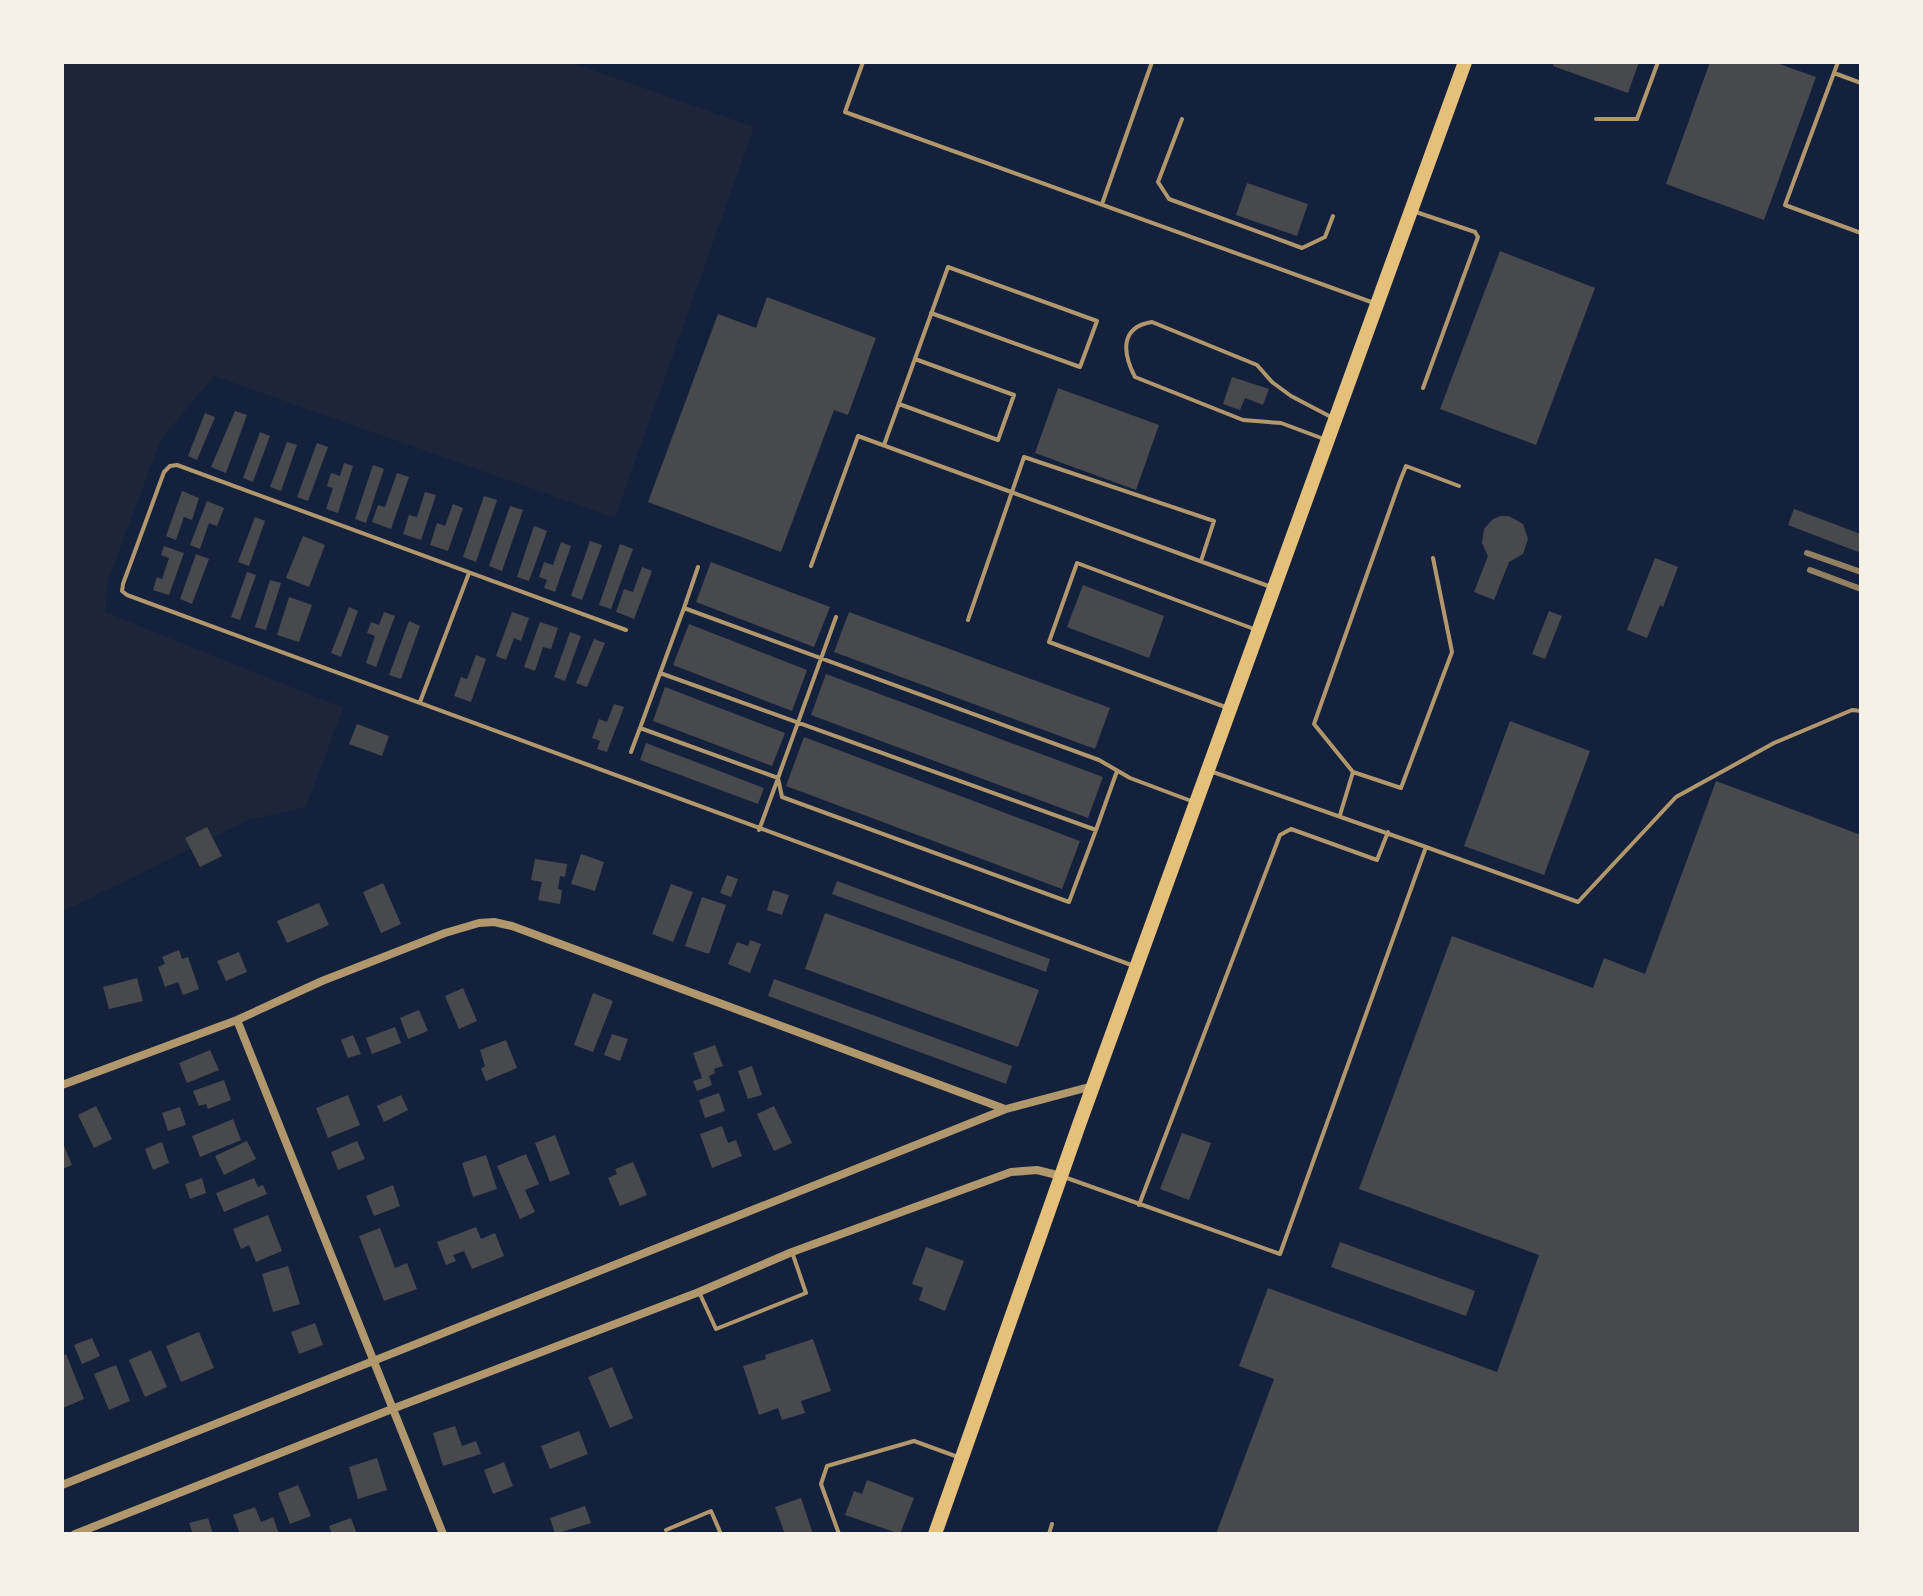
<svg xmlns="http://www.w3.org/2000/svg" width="1923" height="1596" viewBox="0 0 1923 1596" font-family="'Sofia Sans Condensed',sans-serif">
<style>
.green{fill:#1d2539}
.building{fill:#48494c}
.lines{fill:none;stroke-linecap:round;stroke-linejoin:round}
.service{stroke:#b1986c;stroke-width:4}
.minor{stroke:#b1986c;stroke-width:8}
.primary{stroke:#e5c07b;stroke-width:14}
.rail{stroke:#918062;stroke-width:6}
</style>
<rect width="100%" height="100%" fill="#14213d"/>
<path class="green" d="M62,62h508l184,65 -139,391 -401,-142 -53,63 -53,142 -3,31 238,96 -37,99 -57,13 -187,92z"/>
<path class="building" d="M1554,62h85l-11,31 -75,-27z
M1710,62h64l42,15 -52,143 -98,-36z
M1247,183l61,21 -11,32 -61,-21z
M1500,251l95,37 -59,157 -96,-36z
M767,297l109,41 -28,77 -14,-5 -53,142 -133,-50 70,-188 38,14z
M1232,377l37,12 -6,16 -18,-7 -5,12 -17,-6z
M1058,388l101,37 -23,65 -101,-37z
M235,411l12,4 -21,58 -15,-6z
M205,413l10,4 -18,43 -9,-4z
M260,432l10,4 -17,46 -10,-4z
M287,442l10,3 -16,46 -11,-4z
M317,443l11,4 -20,54 -11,-4z
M344,463l9,3 -15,47 -12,-4 7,-21 -6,-2 4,-13 9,3z
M373,465l11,4 -18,54 -11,-4z
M397,473l12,4 -18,52 -19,-7 6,-17 7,2z
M182,491l17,7 -7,22 -8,-3 -8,23 -10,-4z
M425,492l11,3 -15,45 -18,-6 6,-19 8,2z
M484,496l13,4 -21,62 -13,-5z
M207,501l17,7 -7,18 -8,-3 -9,26 -10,-4z
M453,504l10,4 -15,43 -18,-6 7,-22 8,3z
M510,506l13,4 -21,61 -13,-5z
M1794,509l67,25v19l-73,-28z
M1501,516h8l14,8 5,15 -5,15 -14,8 -15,38 -20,-8 14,-36 -6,-13 2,-14 9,-10z
M255,517l10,4 -16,45 -11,-4z
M534,526l13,5 -18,50 -12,-4z
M303,536l22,9 -16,42 -23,-9z
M590,541l12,4 -20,55 -11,-4z
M561,542l10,4 -16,46 -11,-4 3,-8 -8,-3 5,-15 9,3z
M620,544l13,5 -22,60 -12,-4z
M164,546l20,7 -15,42 -16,-5 4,-13 5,2 7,-21 -8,-3z
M196,554l13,5 -17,45 -12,-5z
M1655,558l23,9 -15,40 -3,-2 -13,33 -20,-8z
M711,562l119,45 -16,40 -118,-45z
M642,567l10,4 -18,48 -18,-7 8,-23 9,3z
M247,572l9,3 -16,45 -9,-3z
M270,580l11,3 -15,47 -11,-3z
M1083,585l81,31 -15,42 -82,-31z
M289,597l23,8 -13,37 -22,-7z
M349,607l9,4 -17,46 -10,-4z
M1549,611l13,5 -17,43 -13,-5z
M384,612l11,4 -19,51 -10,-4 9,-27 -8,-3 4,-11 8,3z
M512,612l17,6 -8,23 -7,-3 -8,22 -10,-4z
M849,612l261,96 -15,41 -261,-97z
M409,621l11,5 -19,53 -12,-4z
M540,622l18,6 -7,21 -8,-2 -8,24 -11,-4z
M689,624l118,46 -15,41 -119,-46z
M570,632l11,4 -16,45 -11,-4z
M594,639l11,4 -18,44 -11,-4z
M476,655l10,4 -15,43 -17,-6 7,-19 6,2z
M826,674l277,103 -15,41 -277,-103z
M665,687l120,46 -13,33 -119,-45z
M614,704l10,3 -17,45 -10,-3 3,-8 -8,-3 7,-19 8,3z
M1510,721l80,30 -46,124 -80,-29z
M357,724l32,12 -7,20 -33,-12z
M804,737l276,104 -18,48 -276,-103z
M646,743l118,45 -6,16 -118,-44z
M1716,781l145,54v699h-645l58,-155 -35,-13 29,-78 229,84 42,-117 -180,-66 93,-253 141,52 11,-30 41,16z
M207,827l15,29 -22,11 -15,-29z
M581,854l23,8 -9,29 -24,-7z
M535,859l32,5 -2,13 -5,-1 -2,13 4,1 -2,14 -22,-4 4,-18 -11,-2z
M727,875l11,4 -7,18 -11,-4z
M837,881l213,78 -4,13 -214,-78z
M383,883l18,41 -20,9 -18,-41z
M671,884l22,8 -20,50 -21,-8z
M773,890l16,5 -7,20 -15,-5z
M702,897l24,8 -17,49 -24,-8z
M319,903l10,22 -42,18 -10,-22z
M825,913l214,77 -21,57 -213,-78z
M750,940l11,4 -11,29 -22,-9 9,-22 11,4z
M179,950l3,9 6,-2 11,32 -16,6 -5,-13 -13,5 -7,-20 7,-3 -3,-7z
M239,952l8,20 -21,9 -9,-20z
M137,978l6,23 -34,8 -6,-22z
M774,979l238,87 -6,18 -238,-88z
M463,988l14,33 -18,8 -14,-33z
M593,993l20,8 -20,51 -19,-7z
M419,1010l9,21 -20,8 -8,-21z
M395,1027l6,16 -29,11 -6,-16z
M612,1034l16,5 -8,22 -16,-6z
M353,1035l8,19 -13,4 -7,-18z
M506,1040l11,28 -31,13 -5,-12 4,-3 -5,-16z
M715,1045l8,21 -9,3 1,4 -6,3 3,9 -15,6 -4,-10 9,-3 -9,-25z
M210,1050l9,20 -32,13 -8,-20z
M752,1066l10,29 -14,4 -10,-28z
M224,1080l7,20 -23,9 -2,-5 -7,2 -6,-15z
M719,1093l6,18 -20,7 -6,-18z
M348,1095l12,30 -32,13 -12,-30z
M401,1095l7,15 -24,12 -7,-16z
M96,1106l16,33 -18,9 -16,-33z
M774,1106l18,37 -18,8 -17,-37z
M180,1107l6,18 -18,6 -6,-18z
M233,1119l8,21 -41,17 -8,-21z
M722,1126l6,17 8,-3 6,16 -30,12 -12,-34z
M1182,1133l29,10 -22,57 -29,-11z
M555,1135l15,39 -20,8 -15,-39z
M62,1141l10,24 -10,4z
M247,1141l9,18 -32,16 -9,-19z
M357,1141l8,18 -27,11 -7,-18z
M162,1142l7,21 -16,7 -8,-21z
M526,1154l13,30 -14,6 10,22 -15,7 -23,-53z
M486,1155l11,34 -24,8 -11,-34z
M633,1162l14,33 -27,11 -12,-28 9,-4 -2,-5z
M202,1178l4,15 -16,6 -5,-15z
M254,1178l4,9 5,-2 4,9 -43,18 -8,-19z
M393,1185l7,21 -26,10 -8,-20z
M268,1215l14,36 -26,11 -7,-17 -8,4 -8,-20z
M476,1227l5,12 14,-6 9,23 -32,13 -8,-18 -11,4 3,6 -10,4 -9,-23z
M380,1228l15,40 12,-5 10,26 -33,12 -25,-65z
M1340,1242l135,49 -9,25 -135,-49z
M926,1247l38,14 -19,50 -26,-11 4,-12 -11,-4z
M288,1266l12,38 -27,8 -11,-38z
M315,1323l8,22 -24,9 -8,-22z
M199,1332l15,36 -33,14 -15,-36z
M92,1338l8,18 -18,8 -8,-19z
M813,1339l18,52 -30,10 4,12 -23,7 -4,-12 -19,7 -16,-49 23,-7 -1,-4z
M151,1350l16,37 -22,10 -16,-37z
M66,1354l18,45 -21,9 -1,-52z
M116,1365l14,36 -21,9 -15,-36z
M612,1367l21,51 -23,10 -22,-51z
M455,1426l7,20 14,-5 5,13 -38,12 -10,-33z
M579,1431l9,23 -38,15 -9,-23z
M377,1458l10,32 -29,9 -9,-32z
M504,1462l9,24 -20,8 -9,-24z
M867,1480l47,18 -14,36 -55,-19 9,-24 8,3z
M298,1485l13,31 -21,8 -12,-31z
M801,1498l12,36h-28l-10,-27z
M585,1506l6,17 -36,11 -5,-16z
M255,1507l6,15 12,-5 6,17h-39l-7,-19z
M208,1518l5,16h-20l-4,-11z
M351,1518l6,16h-25l-3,-8z"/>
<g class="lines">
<path class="service" d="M863,62l-18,50 529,191
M1838,62l-53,143 76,28
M1834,73l27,10
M1182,119l-24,63 11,17 133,49 23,-11 8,-21
M1596,119h41l21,-57
M1102,204l50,-142
M1413,211l62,21 3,5 -55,151
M899,404l99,36 16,-45 -99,-36
M1324,439l-43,-16 -38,-3 -108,-43c-12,-23 -16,-50 17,-55l105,43 15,17 19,14 42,22
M884,445l64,-178 149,54 -17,46 -149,-54
M811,566l47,-130 413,151
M684,608l14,-41
M836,617l-58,161 -138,-50 44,-120 415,152 31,18 64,24
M968,620l56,-163 190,64 -13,40
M626,630l-449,-165 -7,1 -6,6 -41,112 -1,7 5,4c336,122 671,249 1007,371
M660,673l436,157 -27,72 -287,-105 -4,-19
M420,702l49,-129
M1228,708l-179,-66 28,-79 177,66
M631,752l9,-24
M1353,772l48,16 51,-136 -19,-94
M1340,815l13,-43 -39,-48 86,-243 6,-15 53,20
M759,830l18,-49
M1096,830l21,-59
M1426,847l152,55 98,-105 98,-54 78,-33 9,1
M1064,1177l216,77 146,-407 -216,-76
M1139,1205l141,-370 11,-6 86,31 11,-28
M699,1292l17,37 90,-36 -14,-41
M666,1530l45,-19 10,23
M839,1534l-18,-50 6,-18 87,-25 44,16
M1049,1534l3,-10"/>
<path class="minor" d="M237,1020l206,514
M62,1085l175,-65 85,-39 123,-48 34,-10 15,-1 18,4 493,183
M62,1485l944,-376 87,-23
M75,1534l317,-125 307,-117 93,-40 219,-80 26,-2 24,6"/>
<path class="primary" d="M935,1534l145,-412 385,-1060"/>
<path class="rail" d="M1807,553l54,19
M1810,570l51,19"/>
</g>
<rect width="1923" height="1596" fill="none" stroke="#f6f1e7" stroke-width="128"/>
</svg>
